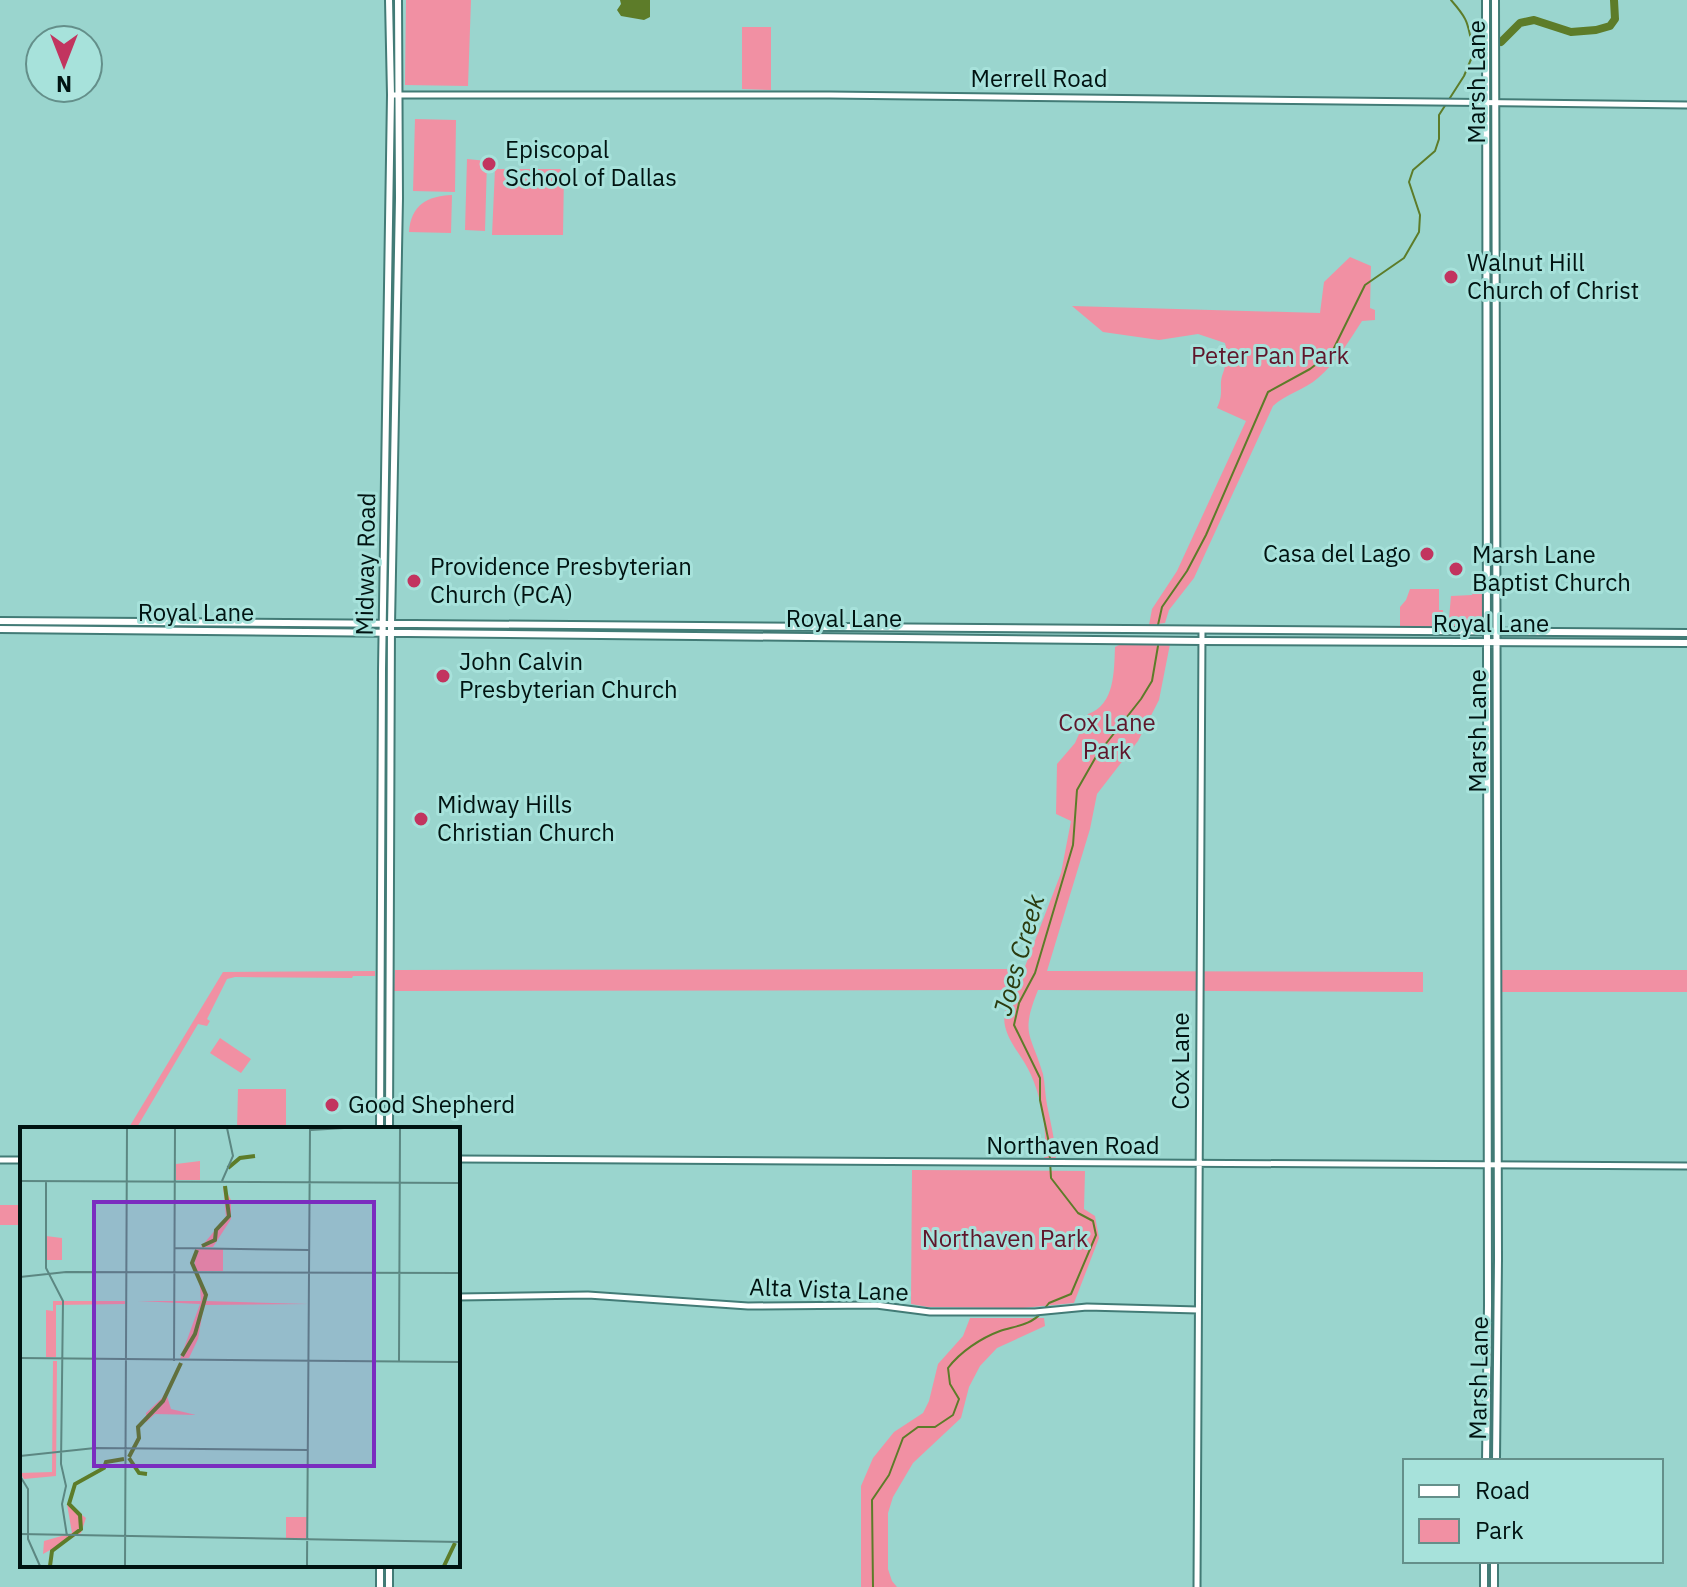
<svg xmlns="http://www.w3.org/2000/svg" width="1687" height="1587" viewBox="0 0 1687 1587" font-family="'IBM Plex Sans',sans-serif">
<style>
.green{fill:#f190a3}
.water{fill:#5d7c29}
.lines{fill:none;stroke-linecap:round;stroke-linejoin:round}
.stream{stroke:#5d7c29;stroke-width:2}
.river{stroke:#5d7c29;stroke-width:8}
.minor-casing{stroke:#427b76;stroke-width:9}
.major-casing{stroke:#427b76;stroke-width:10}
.minor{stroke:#fff;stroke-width:5}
.major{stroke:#fff;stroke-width:6}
.poi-dot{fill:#c2345f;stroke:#a7e2db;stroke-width:3}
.labels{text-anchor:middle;stroke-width:6;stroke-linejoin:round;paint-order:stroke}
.street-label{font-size:24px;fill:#001311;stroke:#a7e2db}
.poi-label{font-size:24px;fill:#001311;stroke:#a7e2db;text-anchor:start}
.park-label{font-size:24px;fill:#5f162b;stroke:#a7e2db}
.water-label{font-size:26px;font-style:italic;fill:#2b3b0f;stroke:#a7e2db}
.inset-river{fill:none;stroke:#5d7c29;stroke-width:4}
.inset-road{fill:none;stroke:#5c8782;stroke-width:2}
.view{fill:#7b2cbf;fill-opacity:0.15;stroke:#7b2cbf;stroke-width:4}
.inset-edge{fill:none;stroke:#001311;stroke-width:4}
</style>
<rect width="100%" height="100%" fill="#9ad5ce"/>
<path class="green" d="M406,0h65l-3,86 -63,-1z
M742,27h29v63l-29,-1z
M415,119l41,1 -1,72 -42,-1z
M467,159l20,2 -2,70 -20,-1z
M495,169h65l4,4 -1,62h-71z
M452,195l-1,38 -42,-1c2,-27 18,-36 43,-37z
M1350,257l21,9 -1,42 5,2v10l-13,1c-13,20 -26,42 -44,57 -14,12 -32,16 -45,28l-79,172 -25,32 -4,13 -16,2 3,-16 25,-38 69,-150 -29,-13c7,-15 2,-21 5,-32 4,-11 6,-20 3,-33l-27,-9 -39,6 -56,-8 -31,-26 248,7 4,-31z
M1410,589h29v21h4l-1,19h-42v-22l6,-7z
M1473,592l9,2v34l-34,2 3,-34 21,-1z
M1123,643l47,1 -11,56 -21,41 -41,53 -7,35 -43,142 376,1v20l-385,-2c-18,45 -7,43 5,84 2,10 2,20 4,31 4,19 8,35 9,55h-12c4,-27 -2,-60 -13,-85 -7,-17 -22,-31 -26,-49 -3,-13 4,-24 8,-36l-619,1 1,-21 629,-1 37,-96 10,-52 -15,-7 1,-50 18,-21 13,-29c27,-9 26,-43 27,-67z
M1500,970h187v22h-187z
M375,971v5h-22l-1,2 -117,-1 -8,2 -20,40 3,2 -3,5 -9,-2 -62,105h-8l95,-157z
M220,1038l31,21 -10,14 -31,-20z
M238,1089h48v40h-49z
M912,1170l173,1 -1,38 11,7 4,22 -25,65 -51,5 -95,-1 -17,-3z
M0,1205h22v20h-22z
M970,1318h74l1,8 -48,22 -17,18 -11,21 -8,31 -48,45 -20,34 -5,16v56l4,12 5,6h-36v-101l12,-28 21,-26 29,-19 6,-12 9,-37 25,-28z"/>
<path class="water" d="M620,0h30v17l-6,3 -23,-4 -4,-6 4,-6z"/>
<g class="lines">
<path class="stream" d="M1451,0c21,24 15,24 23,51
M1158,625l4,-18 25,-36 19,-36 62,-143 42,-23 22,-17 33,-67 39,-27 15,-26 1,-17 -11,-33 4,-12 22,-19 4,-12v-24l25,-39 10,-24 6,-3
M1045,1308l4,-5 22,-9 25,-59 -3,-14 -15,-8 -27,-35 -2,-35 -9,-43v-22l-26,-53 5,-22 16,-30 38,-128 4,-55 20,-35 44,-56 11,-18 6,-35
M873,1587l-1,-87 17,-25 14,-37 15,-11h17l18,-12 6,-16 -9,-15 -2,-16c12,-16 33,-30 52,-37 15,-5 31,-6 41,-18"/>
<path class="river" d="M1501,42l19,-19 14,-3 37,12 25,-2 14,-4 5,-7 -1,-19"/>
<defs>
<path id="minor" d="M391,95h439l857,10
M458,1159l1229,7
M0,1160h22
M458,1297l130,-2 160,11 128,-1 54,7h105l52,-5 111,3
M1197,1587l5,-956"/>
<path id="major" d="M1486,0l2,1305 -2,156
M1495,0l3,1259 -2,202
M0,621l1687,12
M0,629l1201,12 486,2
M380,1129l2,-459 9,-575 -2,-95
M389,1129l2,-504 8,-427 -1,-198
M380,1565v22
M389,1587v-22
M1484,1587v-26
M1494,1587v-26"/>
</defs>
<use href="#minor" class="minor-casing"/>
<use href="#major" class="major-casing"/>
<use href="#minor" class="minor"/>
<use href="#major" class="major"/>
</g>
<g class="poi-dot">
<circle cx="489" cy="164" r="8"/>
<circle cx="1451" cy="277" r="8"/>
<circle cx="1427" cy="554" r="8"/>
<circle cx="1456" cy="569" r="8"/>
<circle cx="414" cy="581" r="8"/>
<circle cx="443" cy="676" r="8"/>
<circle cx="421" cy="819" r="8"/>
<circle cx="332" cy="1105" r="8"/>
</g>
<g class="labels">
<g class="street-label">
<text x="1039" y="87">Merrell Road</text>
<text transform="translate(1477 82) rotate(-90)" y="8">Marsh Lane</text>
<text transform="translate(366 564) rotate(-89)" y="8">Midway Road</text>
<text x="196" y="621">Royal Lane</text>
<text x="844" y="627">Royal Lane</text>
<text x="1491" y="632">Royal Lane</text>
<text transform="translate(1478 731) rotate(-90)" y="8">Marsh Lane</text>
<text transform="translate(1181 1061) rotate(-90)" y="8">Cox Lane</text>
<text x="1073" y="1154">Northaven Road</text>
<text transform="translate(829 1290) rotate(2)" y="8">Alta Vista Lane</text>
<text transform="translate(1479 1378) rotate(-89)" y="8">Marsh Lane</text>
</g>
<g class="poi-label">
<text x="505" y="158">Episcopal<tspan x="505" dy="28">School of Dallas</tspan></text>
<text x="1467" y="271">Walnut Hill<tspan x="1467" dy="28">Church of Christ</tspan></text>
<text x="1411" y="562" text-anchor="end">Casa del Lago</text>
<text x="1472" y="563">Marsh Lane<tspan x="1472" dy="28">Baptist Church</tspan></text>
<text x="430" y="575">Providence Presbyterian<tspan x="430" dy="28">Church (PCA)</tspan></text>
<text x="459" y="670">John Calvin<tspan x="459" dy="28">Presbyterian Church</tspan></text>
<text x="437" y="813">Midway Hills<tspan x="437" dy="28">Christian Church</tspan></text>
<text x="348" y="1113">Good Shepherd</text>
</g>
<g class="park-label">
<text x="1270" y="364">Peter Pan Park</text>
<text x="1107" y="731">Cox Lane<tspan x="1107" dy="28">Park</tspan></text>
<text x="1005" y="1247">Northaven Park</text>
</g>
<g class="water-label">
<text transform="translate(1019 955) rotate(-74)" y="9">Joes Creek</text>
</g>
</g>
<g transform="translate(20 1127)">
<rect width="440" height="440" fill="#9ad5ce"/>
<path d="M180,34v19h-24v-16zM203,58l8,15v19l-18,28h-12l25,-30zM26,109l16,2v22h-16zM176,122h27v22h-29zM179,146l7,28 103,3 -105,1 -6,34 -9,19 -9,1 20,-55 -62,-3h63zM33,174h72v3l-69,1v52h-10v-47l7,1zM33,234h4l-1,115 -32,3 -4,-6 32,-1zM163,235l-16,34 4,13 25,6 -41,-1 -9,8v-9l16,-15zM47,377l19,14 -5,15 -38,21 1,-13 28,-8zM266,390h21l-1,22h-20z" fill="#f190a3"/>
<path class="inset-river" d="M208,41l12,-10 15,-2M182,119l13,-6 1,-10 13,-14 -4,-30M162,229l13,-22 11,-39 -14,-32 5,-13M109,330l10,-19 -1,-11 25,-26 18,-38M109,331l10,15 8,1M30,439l2,-15 29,-22 -1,-14 -11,-11 6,-20 29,-16 2,-6 18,-3M424,439l11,-23"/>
<path class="inset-road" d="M291,3l33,-2M0,54l440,2M202,54l11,-25 -6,-28M26,55v86l17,33 -2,163 5,22 -4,18 5,32M155,121l134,2M0,150l46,-5 394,1M0,231l440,4M154,234l1,-233M379,234l1,-233M0,329l75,-8 213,2M0,349l8,13v50l12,27M0,407l440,8M105,439l2,-438M287,439l3,-438"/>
<path class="view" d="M74,75h280v264h-280z"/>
<rect width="440" height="440" class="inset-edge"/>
</g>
<rect x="1403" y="1459" width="260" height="104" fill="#a7e2db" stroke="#648f8a" stroke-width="2"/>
<rect x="1419" y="1485" width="40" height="12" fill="#ffffff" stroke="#648f8a" stroke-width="2"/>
<text x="1475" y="1499" font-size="24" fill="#001311">Road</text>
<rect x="1419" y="1519" width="40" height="24" fill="#f190a3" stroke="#648f8a" stroke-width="2"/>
<text x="1475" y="1539" font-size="24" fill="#001311">Park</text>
<g transform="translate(64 64) rotate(180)"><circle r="38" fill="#a7e2db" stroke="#648f8a" stroke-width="2"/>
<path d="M0-6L14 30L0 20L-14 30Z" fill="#c2345f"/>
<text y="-12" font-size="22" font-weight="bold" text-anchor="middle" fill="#001311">N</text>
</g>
</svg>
